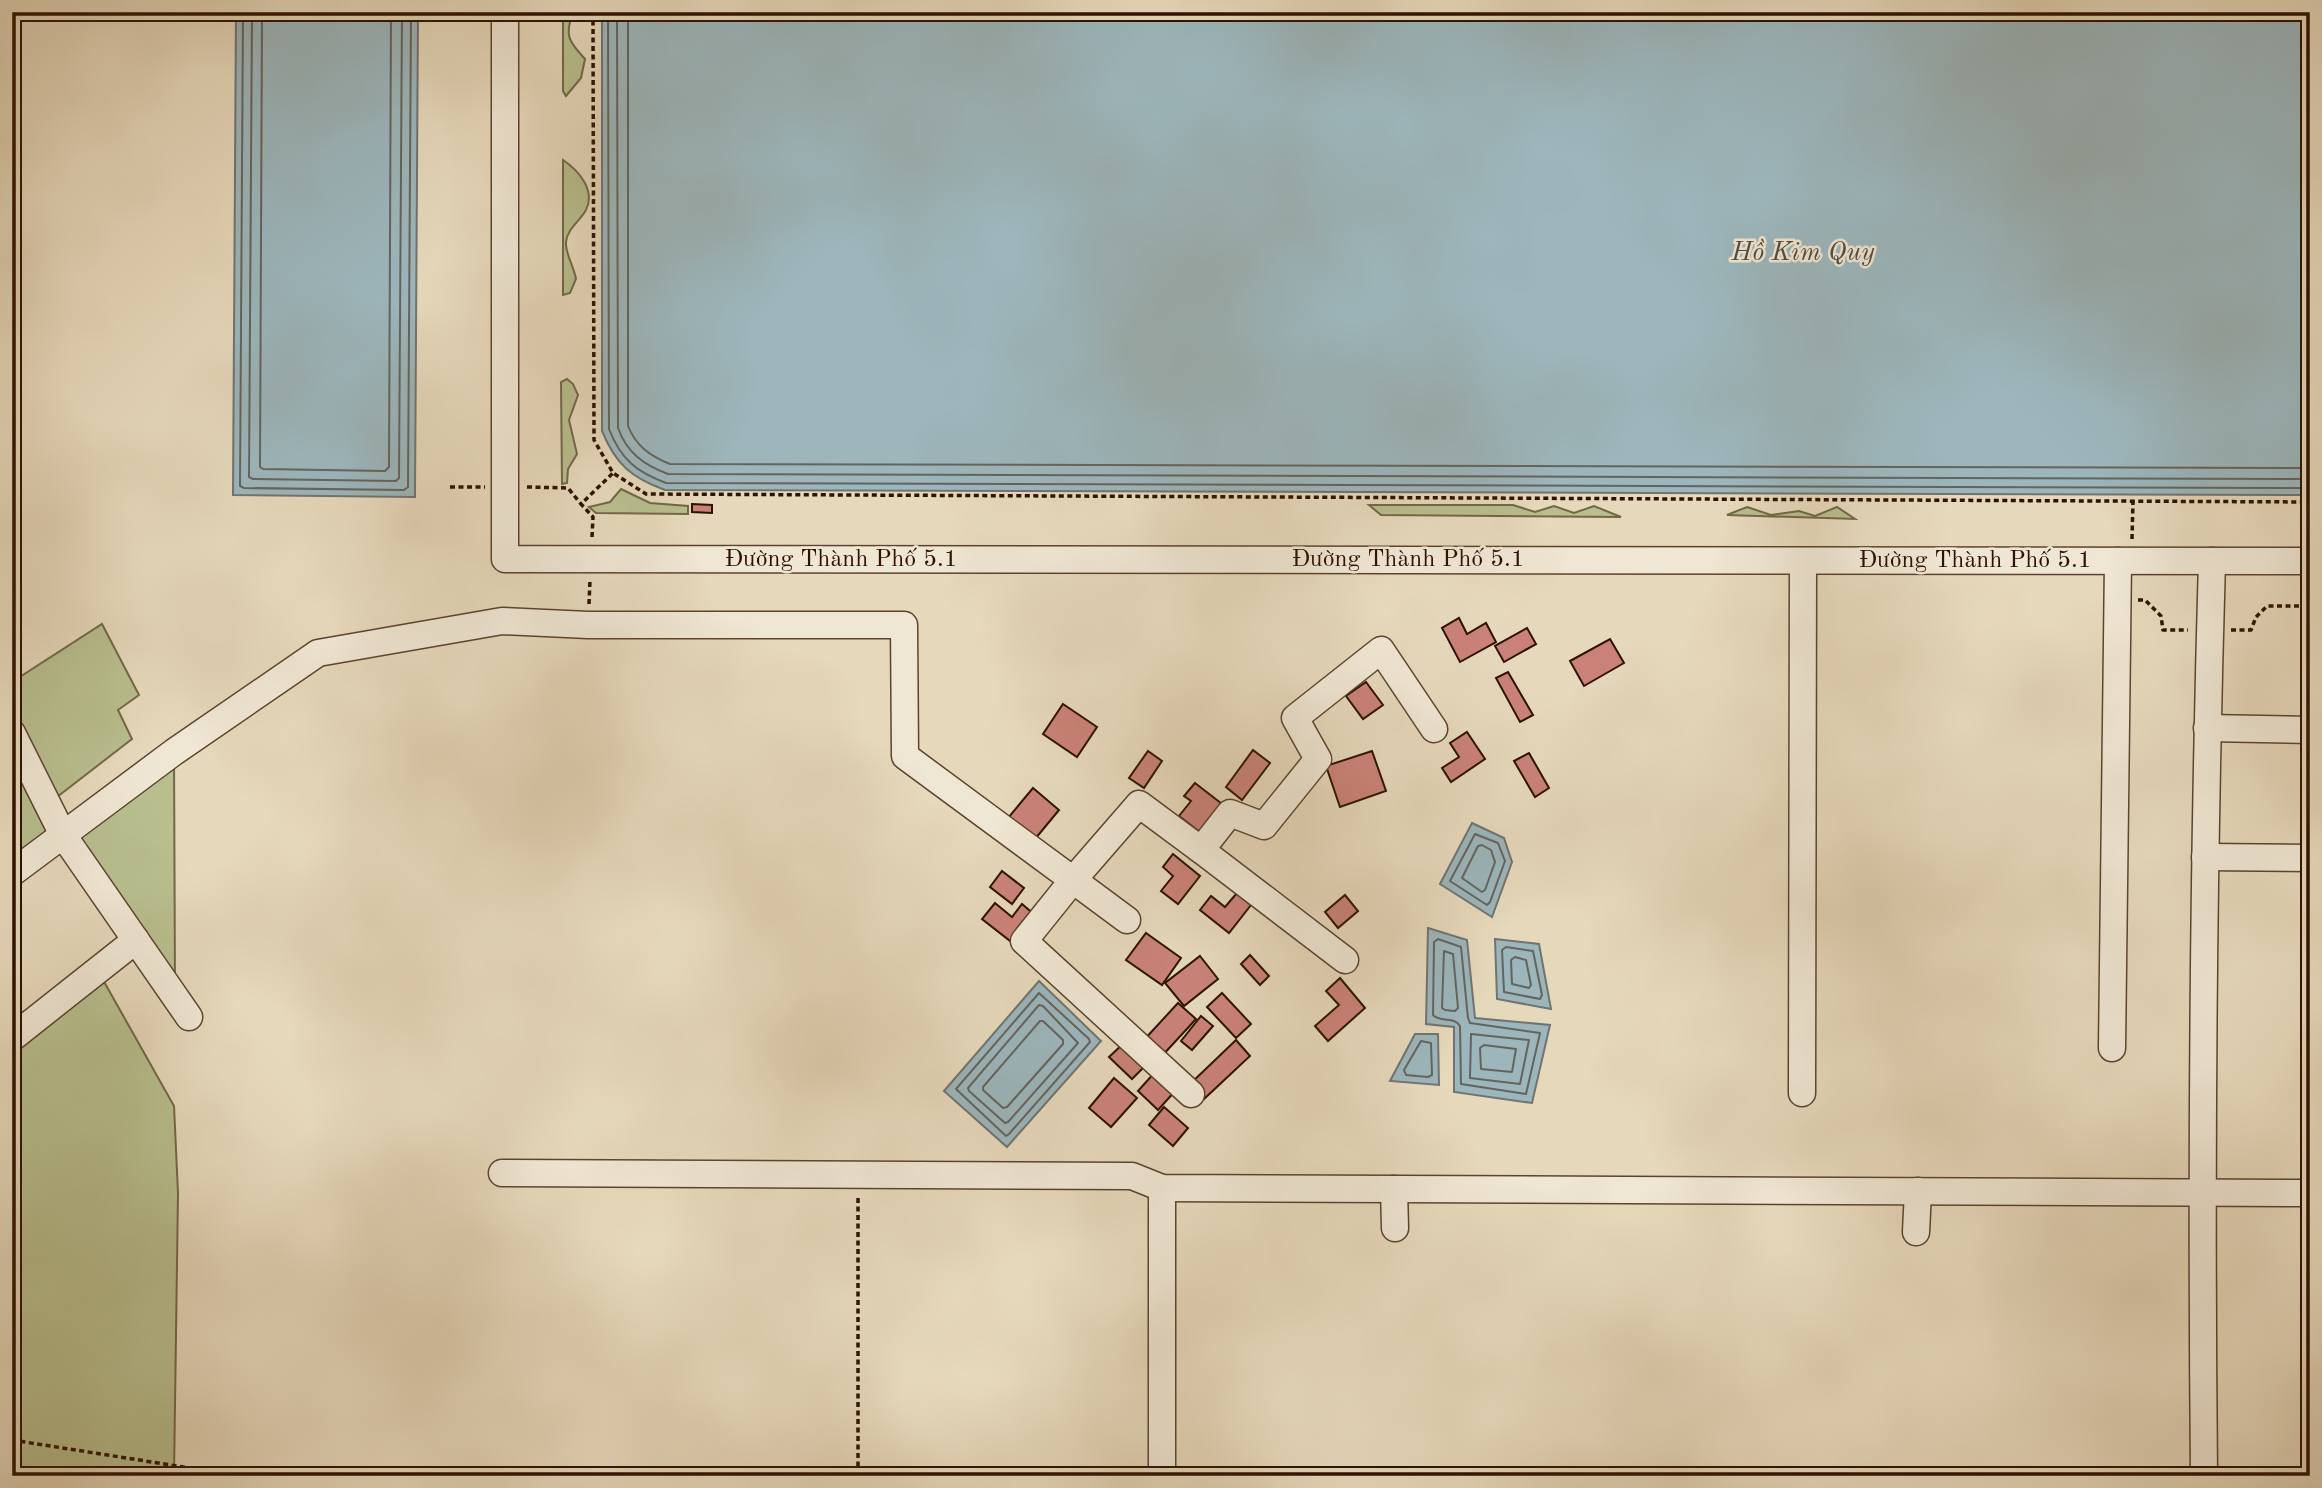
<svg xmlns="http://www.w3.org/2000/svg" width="2322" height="1488" viewBox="0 0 2322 1488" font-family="'Old Standard TT',serif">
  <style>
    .green { fill: #b8be8e; stroke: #726847; stroke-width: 2 }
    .water { fill: #9cb6bc; stroke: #707471; stroke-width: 2 }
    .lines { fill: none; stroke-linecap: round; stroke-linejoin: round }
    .shore { stroke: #64645e; stroke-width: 2 }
    .building { fill: #ca8278; stroke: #2d1200; stroke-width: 2 }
    .minor-casing { stroke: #5b442f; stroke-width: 29 }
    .path { stroke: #2d1200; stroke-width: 3.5; stroke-dasharray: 5 3.5; stroke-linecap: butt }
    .minor { stroke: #efe6d3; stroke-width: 26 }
    .labels { text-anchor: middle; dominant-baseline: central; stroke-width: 5; stroke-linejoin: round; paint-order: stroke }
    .street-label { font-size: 24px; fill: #2d1200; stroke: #efe6d3 }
    .water-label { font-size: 26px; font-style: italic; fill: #544b42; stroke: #efe6d3 }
  </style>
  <rect width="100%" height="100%" fill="#e6d8bb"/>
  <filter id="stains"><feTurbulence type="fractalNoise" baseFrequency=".00286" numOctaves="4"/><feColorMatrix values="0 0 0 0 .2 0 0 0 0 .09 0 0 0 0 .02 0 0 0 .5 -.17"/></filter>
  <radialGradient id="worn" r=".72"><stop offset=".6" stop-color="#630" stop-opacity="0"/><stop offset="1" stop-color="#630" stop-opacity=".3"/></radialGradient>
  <g class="green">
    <path d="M563,12L573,13C564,35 569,42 585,59L581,78L566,96L563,91Z"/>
    <path d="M563,160C578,170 596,190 586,210C580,221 567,229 566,242C565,253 574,267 576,279L570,293L563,295Z"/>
    <path d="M567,379L573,384L578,395L569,420L577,454L568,469L567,483L562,484L561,382Z"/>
    <path d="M621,489L650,503L688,506V514L596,513L589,507L610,502Z"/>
    <path d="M1369,505H1513L1535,512L1554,506L1574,513L1594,506L1621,517L1381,515Z"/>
    <path d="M1747,507L1771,515L1799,511L1815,516L1837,507L1855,519L1727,515Z"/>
    <path d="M102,624L139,695L118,710L132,739L48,804L63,834L174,752L175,987L63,835L12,873V682Z"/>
    <path d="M98,971L174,1106L178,1193L174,1476H12V1037Z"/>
  </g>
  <g class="water">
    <path d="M236,12H418L415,497L233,495Z"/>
    <path d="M602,12H2310V495L665,490C632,478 616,465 602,431Z"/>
    <path d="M1472,823L1504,838L1512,862L1492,917L1440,884Z"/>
    <path d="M1428,928L1467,940L1475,1018L1550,1025L1532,1103L1454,1092V1027L1426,1024Z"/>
    <path d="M1495,939L1539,944L1551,1009L1497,999Z"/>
    <path d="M1039,981L1101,1041L1007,1147L944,1091Z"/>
    <path d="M1415,1034H1438L1439,1085L1390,1081Z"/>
  </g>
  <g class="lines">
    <g class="shore">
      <path d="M243,12L240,486L244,488L404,490L408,487L411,12"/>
      <path d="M252,12L249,477L253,479L396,481L399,478L402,12"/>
      <path d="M262,12L260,467L263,469L385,471L389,467L391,12"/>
      <path d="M608,12L609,429C621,460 637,472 666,483L2310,488"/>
      <path d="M617,12L618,428C627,453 644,465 668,474L2310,479"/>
      <path d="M628,12V426C636,446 650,456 670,464L2310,468"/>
      <path d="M1475,834L1498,843L1505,861L1490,902L1487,905L1450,881Z"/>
      <path d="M1482,845L1491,850L1495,862L1485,890L1482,892L1462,878L1478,846Z"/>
      <path d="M1438,939L1461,947L1468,1018L1470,1023L1540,1033L1526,1094L1461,1084L1460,1026C1454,1016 1441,1023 1433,1015L1434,942Z"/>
      <path d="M1506,947L1533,951L1542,995L1540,999L1504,992L1502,950Z"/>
      <path d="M1444,951L1453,954L1458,1008L1455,1011L1445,1010L1442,1008Z"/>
      <path d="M1515,957L1526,960L1531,985L1529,988L1512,984L1511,960Z"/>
      <path d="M1039,993L1089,1039L1090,1042L1009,1134L1006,1136L956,1089Z"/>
      <path d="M1039,1005L1043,1006L1078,1043L1008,1122L1005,1123L969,1091L968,1088Z"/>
      <path d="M1040,1021H1043L1063,1040V1044L1007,1107L1003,1108L983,1090V1087Z"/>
      <path d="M1471,1034L1529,1040L1520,1084L1470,1078Z"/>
      <path d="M1421,1041L1431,1043L1432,1075L1428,1077L1406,1075L1404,1070Z"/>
      <path d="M1484,1045L1516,1049L1512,1072L1481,1069L1480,1048Z"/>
    </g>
  </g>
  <g class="building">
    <path d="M692,504L712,505V513L692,512Z"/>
    <path d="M1459,618L1467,634L1486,623L1496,642L1460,662L1442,628Z"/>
    <path d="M1527,628L1536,644L1504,662L1495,646Z"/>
    <path d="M1610,639L1624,663L1584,686L1570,661Z"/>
    <path d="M1508,672L1533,715L1520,722L1496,678Z"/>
    <path d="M1366,682L1383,705L1363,719L1346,696Z"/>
    <path d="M1063,704L1097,727L1077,757L1043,734Z"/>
    <path d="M1467,732L1485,759L1451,782L1442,768L1459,757L1450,743Z"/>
    <path d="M1253,750L1270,763L1242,800L1226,787Z"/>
    <path d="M1148,751L1162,761L1144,788L1129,778Z"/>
    <path d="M1372,751L1386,791L1340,807L1326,766Z"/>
    <path d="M1529,753L1549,788L1535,797L1514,761Z"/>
    <path d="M1195,783L1222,804L1201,833L1179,816L1191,801L1184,796Z"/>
    <path d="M1033,788L1059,810L1035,839L1008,818Z"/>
    <path d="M1173,854L1200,876L1178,904L1161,891L1173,876L1163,867Z"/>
    <path d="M1002,871L1024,888L1012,904L990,887Z"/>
    <path d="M1237,893L1251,905L1229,933L1200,910L1211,896L1225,907Z"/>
    <path d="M1345,895L1358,911L1338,928L1325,912Z"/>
    <path d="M995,903L1012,917L1022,904L1036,916L1014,944L982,919Z"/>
    <path d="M1146,933L1181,958L1162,985L1126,960Z"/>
    <path d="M1250,955L1269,976L1260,985L1241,964Z"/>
    <path d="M1200,956L1218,979L1184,1006L1165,983Z"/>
    <path d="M1340,978L1365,1008L1328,1041L1315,1026L1339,1005L1326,991Z"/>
    <path d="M1222,993L1251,1024L1236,1038L1207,1007Z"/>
    <path d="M1178,1003L1196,1019L1161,1057L1143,1041Z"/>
    <path d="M1201,1016L1213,1026L1192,1050L1181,1041Z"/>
    <path d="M1236,1040L1250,1056L1204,1099L1190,1084Z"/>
    <path d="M1125,1042L1147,1064L1132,1079L1109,1057Z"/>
    <path d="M1156,1071L1176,1090L1158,1110L1138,1091Z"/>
    <path d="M1114,1078L1137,1098L1111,1127L1089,1108Z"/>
    <path d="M1164,1107L1188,1128L1173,1146L1149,1125Z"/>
  </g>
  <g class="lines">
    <defs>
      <g id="minor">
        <path d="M505,12V559L2310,561"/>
        <path d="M2207,728L2310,730"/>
        <path d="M12,733L63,835L189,1017"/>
        <path d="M1201,850L1345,960"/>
        <path d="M2205,857L2310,858"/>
        <path d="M12,873L174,752L318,653L502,621L588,625H904L905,756L1073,880L1139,804L1201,850L1230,813L1264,826L1318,759L1295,718L1381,650L1434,729"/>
        <path d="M1127,920L1073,880L1024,941L1191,1094"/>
        <path d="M12,1038L136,940"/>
        <path d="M2112,1048L2118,561"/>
        <path d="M1802,1093L1803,561"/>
        <path d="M502,1173L1132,1176L1162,1188L2310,1193"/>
        <path d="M1394,1189L1395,1228"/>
        <path d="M1916,1232L1918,1191"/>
        <path d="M1162,1476V1188"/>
        <path d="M2204,1476C2201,1171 2203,866 2212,561"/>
      </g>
    </defs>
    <use href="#minor" class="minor-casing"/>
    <g class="path">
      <path d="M593,12L594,440L613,473L646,494L2310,502"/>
      <path d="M450,487H485"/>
      <path d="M527,487L568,488L581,504"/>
      <path d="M592,537L593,517L581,504L613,473"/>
      <path d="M2132,539L2133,501"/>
      <path d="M2138,600H2145L2161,616L2163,630H2188"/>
      <path d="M589,604L590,580"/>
      <path d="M2231,630H2251L2256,617L2267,606H2310"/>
      <path d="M858,1198V1476"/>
      <path d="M12,1440L228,1474"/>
    </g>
    <use href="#minor" class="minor"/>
  </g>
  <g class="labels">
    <g class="street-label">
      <text x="841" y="560">Đường Thành Phố 5.1</text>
      <text x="1408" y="560">Đường Thành Phố 5.1</text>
      <text x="1975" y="561">Đường Thành Phố 5.1</text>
    </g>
    <g class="water-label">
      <text x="1803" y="253">Hồ Kim Quy</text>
    </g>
  </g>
  <rect width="2322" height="1488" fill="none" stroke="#e6d8bb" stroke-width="42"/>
  <rect x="14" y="14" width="2294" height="1460" fill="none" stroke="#2d1200" stroke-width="3.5"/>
  <rect x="21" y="21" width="2280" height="1446" fill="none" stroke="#2d1200" stroke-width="2"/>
  <rect width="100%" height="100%" filter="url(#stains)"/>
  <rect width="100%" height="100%" fill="url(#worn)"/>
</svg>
